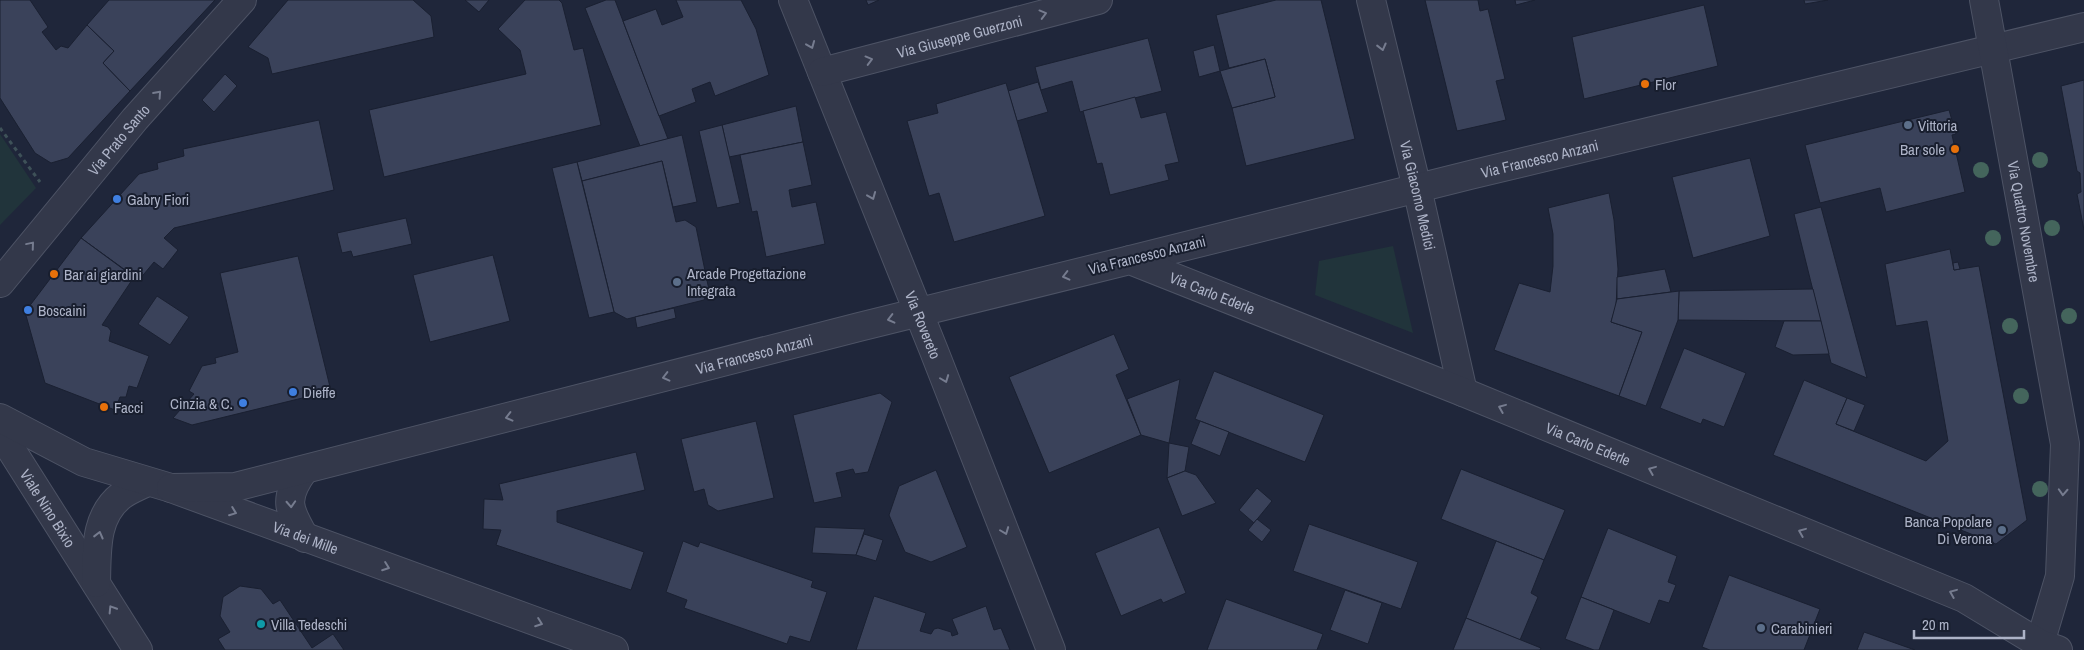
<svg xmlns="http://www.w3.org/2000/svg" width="2084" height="650" viewBox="0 0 2084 650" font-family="'Archivo Narrow',sans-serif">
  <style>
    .green { fill: #21343b }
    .building { fill: #3a425a; stroke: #1a2031 }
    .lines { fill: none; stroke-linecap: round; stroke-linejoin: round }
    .minor-casing { stroke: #4d5365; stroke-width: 30 }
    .tertiary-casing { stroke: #4d5365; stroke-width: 30 }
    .path { stroke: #3e5158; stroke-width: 3; stroke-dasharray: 4 4; stroke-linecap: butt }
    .minor { stroke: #33384a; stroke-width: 28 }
    .tertiary { stroke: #33384a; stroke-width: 28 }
    .tree { fill: #44655c }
    .oneway { stroke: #767c8f }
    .food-dot { fill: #e8710a; stroke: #181e2e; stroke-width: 2 }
    .service-dot { fill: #5c6f8a; stroke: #181e2e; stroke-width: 2 }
    .shop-dot { fill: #3f7fe0; stroke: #181e2e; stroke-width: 2 }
    .culture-dot { fill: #0f9aa8; stroke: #181e2e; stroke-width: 2 }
    .labels { text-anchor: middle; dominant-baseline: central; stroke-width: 4; stroke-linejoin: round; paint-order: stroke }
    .street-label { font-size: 15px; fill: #adb3c7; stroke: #181e2e }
    .poi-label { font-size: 15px; fill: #adb3c7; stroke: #181e2e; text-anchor: start }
  </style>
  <rect width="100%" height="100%" fill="#1f263a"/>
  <g class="green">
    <path d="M0,134L36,188L0,225Z"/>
    <path d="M1393,246L1413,333L1315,295L1319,261Z"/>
  </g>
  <g class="building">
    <path d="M0,0H30L48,27L42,32L56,50L61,46L68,48L87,25L114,51L103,63L130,91L68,158L51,163L35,153L0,98Z"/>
    <path d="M109,0H215L130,91L103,63L114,51L87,25Z"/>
    <path d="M288,0H413L431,16L434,37L272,74L268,58L248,47Z"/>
    <path d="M465,0H489L479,12Z"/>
    <path d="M525,0H559L562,3L574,50L583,48L601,125L384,177L369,110L526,74L520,50L498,29Z"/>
    <path d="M606,0H615L668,139L640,146L585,8Z"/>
    <path d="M676,0H741L756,29L769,75L715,96L710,82L692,89L696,102L659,116L623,21L656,9L662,25L683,17Z"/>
    <path d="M866,0H879L868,5Z"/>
    <path d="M1276,0H1321L1355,139L1246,166L1232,108L1275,97L1265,59L1229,68L1216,15Z"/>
    <path d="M1425,0H1478L1480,11L1488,9L1505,79L1496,81L1506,120L1457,131Z"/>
    <path d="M1515,0H1535L1516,5Z"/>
    <path d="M1804,0H1828L1805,4Z"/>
    <path d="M1704,5L1718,66L1584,99L1572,37Z"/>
    <path d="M1148,38L1162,91L1080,112L1072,81L1041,90L1035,67Z"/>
    <path d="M1214,45L1220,71L1199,77L1193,51Z"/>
    <path d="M1265,59L1275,97L1232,108L1220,71Z"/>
    <path d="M225,74L237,86L214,112L202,100Z"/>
    <path d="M2084,80V230L2077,194L2081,192L2080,173L2077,171L2061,86Z"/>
    <path d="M1038,82L1048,112L1017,121L1008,91Z"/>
    <path d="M1006,83L1045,216L954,242L939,193L929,196L907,121L938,113L936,104Z"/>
    <path d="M1135,97L1141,118L1166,112L1179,162L1165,165L1169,180L1110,195L1102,163L1097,164L1083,111Z"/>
    <path d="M796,106L803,142L729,157L722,125Z"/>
    <path d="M1949,110L1956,134L1952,135L1965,192L1886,212L1880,188L1820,203L1805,145Z"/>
    <path d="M319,120L334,190L174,228L164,238L178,250L163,269L154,262L139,280L81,238L139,174L158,169L157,163L184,156L183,149Z"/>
    <path d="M722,125L740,203L717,208L699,131Z"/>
    <path d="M682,135L697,202L673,207L662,161L582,181L577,162Z"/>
    <path d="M803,142L812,185L789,190L792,207L816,202L825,244L766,257L757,211L752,212L740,155Z"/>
    <path d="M1750,158L1770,236L1693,258L1672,177Z"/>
    <path d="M662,161L676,222L685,220L696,227L709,290L704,300L627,319L614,312L582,181Z"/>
    <path d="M577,162L614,312L589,318L552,168Z"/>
    <path d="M1609,193L1614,220L1618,269L1616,306L1611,322L1642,332L1619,396L1494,350L1519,283L1550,292L1553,266V234L1548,208Z"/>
    <path d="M1821,207L1867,378L1831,363L1794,214Z"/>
    <path d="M406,218L412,244L353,257L351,251L342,253L337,233Z"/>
    <path d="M81,238L134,277L102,325L108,327L111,331L109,341L149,356L137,388L129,386L126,397H120L115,410L45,383L25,312Z"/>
    <path d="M1950,249L1954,270L1979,266L2027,520L1996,544L1773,455L1804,380L1847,398L1836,424L1926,461L1948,441L1927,321L1896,326L1885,264Z"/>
    <path d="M493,255L510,321L430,342L413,275Z"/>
    <path d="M298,256L331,391L192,425L173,418L194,394L189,391L202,366L216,363L215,358L238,352L220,273Z"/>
    <path d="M1958,262L1960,269L1954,270L1953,263Z"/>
    <path d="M1665,269L1671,292L1617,299V277Z"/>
    <path d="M1813,289L1821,321L1678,320L1679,291Z"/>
    <path d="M1679,291L1678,320L1646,406L1619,396L1642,332L1611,322L1617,299Z"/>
    <path d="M157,296L189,317L170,345L138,324Z"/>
    <path d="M674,308L676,318L637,328L635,317Z"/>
    <path d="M1784,321H1821L1829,354L1793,355L1775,347Z"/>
    <path d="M1114,334L1129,369L1116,375L1141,435L1049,473L1009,377Z"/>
    <path d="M1684,348L1746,373L1724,427L1703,419L1701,424L1660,408Z"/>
    <path d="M1214,371L1324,415L1305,462L1195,419Z"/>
    <path d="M1180,379L1169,443L1141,435L1127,399Z"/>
    <path d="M880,393L892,402L868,472L855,474L853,469L836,473L842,497L814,503L793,415Z"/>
    <path d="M1847,398L1865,405L1854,431L1836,424Z"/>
    <path d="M756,421L774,498L718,511L708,505L704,489L694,492L681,439Z"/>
    <path d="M1200,421L1229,432L1220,456L1191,444Z"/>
    <path d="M1169,443L1189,447L1185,471L1167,478Z"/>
    <path d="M636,452L645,490L557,511V522L644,552L631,590L496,545L501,530L483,529L484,499L503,500L499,484Z"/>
    <path d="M1461,469L1565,510L1544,560L1441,519Z"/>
    <path d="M936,470L967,547L931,562L905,552L889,515L899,486Z"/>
    <path d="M1185,471L1196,475L1216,503L1182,516L1167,478Z"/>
    <path d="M1257,488L1272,501L1254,523L1239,510Z"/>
    <path d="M1257,519L1271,530L1262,542L1248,530Z"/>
    <path d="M1309,524L1418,562L1401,609L1293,571Z"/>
    <path d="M815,527L865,529L856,555L812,553Z"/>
    <path d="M1159,527L1186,593L1163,603L1161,599L1121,616L1095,553Z"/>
    <path d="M1608,528L1677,556L1668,582L1676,585L1669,603L1659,600L1650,624L1581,597Z"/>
    <path d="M864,534L883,540L876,561L856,555Z"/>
    <path d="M683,541L698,547L700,542L813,581L811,587L827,592L810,642L790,636L787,644L684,608L687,600L666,592Z"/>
    <path d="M1496,541L1544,560L1531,593L1538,597L1520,640L1466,618Z"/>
    <path d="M1729,575L1820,609L1804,650H1710L1702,647Z"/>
    <path d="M240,586L261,589L273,604L280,600L312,648L333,634L344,650H225L218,639L230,632L220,616L223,597Z"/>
    <path d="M1345,590L1382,603L1368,644L1330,630Z"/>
    <path d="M874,596L926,613L920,631L931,634L934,629L938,628L951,632L952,636L958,634L952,619L986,606L994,630L1001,628L1010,650H856Z"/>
    <path d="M1581,597L1614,610L1599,650H1594L1565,639Z"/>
    <path d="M1226,599L1323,634L1317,650H1207Z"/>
    <path d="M1466,618L1541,648L1540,650H1453Z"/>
    <path d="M1864,632L1915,650H1857Z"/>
  </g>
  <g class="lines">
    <defs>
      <g id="minor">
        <path id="s1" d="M793,0L934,351L1051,650"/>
        <path id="s2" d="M1371,0L1417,188L1463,392"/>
        <path id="s3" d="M822,72L1098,0"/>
        <path id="s4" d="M1130,260L1470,175L2084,27"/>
        <path id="s5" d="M0,432L138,650"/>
        <path d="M96,583C97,552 94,516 122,495C129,490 139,486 147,482"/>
      </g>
      <g id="tertiary">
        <path id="s6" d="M1984,0L2065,444L2060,576L2038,650"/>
        <path id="s7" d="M0,283L135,119L242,0"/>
        <path id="s8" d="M0,418L84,462L171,488L614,650"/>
        <path d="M304,470C283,499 288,509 305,538"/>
        <path id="s9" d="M171,488L235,487L859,327L1130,260L1463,392L1964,598L2040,644L2058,650"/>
      </g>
    </defs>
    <use href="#minor" class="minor-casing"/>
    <use href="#tertiary" class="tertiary-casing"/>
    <path class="path" d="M0,128L40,182"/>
    <use href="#minor" class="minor"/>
    <use href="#tertiary" class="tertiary"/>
  </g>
  <g class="tree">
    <circle cx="2040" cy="160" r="8"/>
    <circle cx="1981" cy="170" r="8"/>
    <circle cx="2052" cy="228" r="8"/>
    <circle cx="1993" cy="238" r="8"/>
    <circle cx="2069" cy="316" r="8"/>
    <circle cx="2010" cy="326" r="8"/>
    <circle cx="2021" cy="396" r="8"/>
    <circle cx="2040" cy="489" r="8"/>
  </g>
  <defs><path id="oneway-chevron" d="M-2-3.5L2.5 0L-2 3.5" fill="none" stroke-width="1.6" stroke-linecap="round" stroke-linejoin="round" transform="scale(1.25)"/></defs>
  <g class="oneway">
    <use href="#oneway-chevron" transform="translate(1043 14) rotate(-15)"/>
    <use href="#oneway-chevron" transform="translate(811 45) rotate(68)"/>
    <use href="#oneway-chevron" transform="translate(1382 47) rotate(76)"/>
    <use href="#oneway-chevron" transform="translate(869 60) rotate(-15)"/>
    <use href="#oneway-chevron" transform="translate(158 94) rotate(-48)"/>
    <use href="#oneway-chevron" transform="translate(872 196) rotate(68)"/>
    <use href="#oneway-chevron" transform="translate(31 245) rotate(-50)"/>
    <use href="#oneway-chevron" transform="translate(1066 276) rotate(166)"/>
    <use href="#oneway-chevron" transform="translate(891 319) rotate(166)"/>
    <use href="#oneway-chevron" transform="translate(666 377) rotate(166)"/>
    <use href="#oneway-chevron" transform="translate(945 379) rotate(69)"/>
    <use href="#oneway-chevron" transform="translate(1502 408) rotate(-158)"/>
    <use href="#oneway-chevron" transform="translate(509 417) rotate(166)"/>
    <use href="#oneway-chevron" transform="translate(1652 470) rotate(-158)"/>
    <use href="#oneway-chevron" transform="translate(2063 492) rotate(93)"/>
    <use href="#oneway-chevron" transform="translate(291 504) rotate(87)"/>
    <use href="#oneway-chevron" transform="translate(233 512) rotate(21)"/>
    <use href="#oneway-chevron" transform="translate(1005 531) rotate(69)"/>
    <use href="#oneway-chevron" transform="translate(1802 532) rotate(-158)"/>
    <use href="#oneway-chevron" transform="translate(99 535) rotate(-76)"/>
    <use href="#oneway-chevron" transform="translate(386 567) rotate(20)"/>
    <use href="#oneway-chevron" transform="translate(1953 593) rotate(-158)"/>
    <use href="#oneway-chevron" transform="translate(112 609) rotate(-122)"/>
    <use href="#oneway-chevron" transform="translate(539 623) rotate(20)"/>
  </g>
  <g class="food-dot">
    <circle cx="1645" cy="84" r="5"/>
    <circle cx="1955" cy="149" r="5"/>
    <circle cx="54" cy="274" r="5"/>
    <circle cx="104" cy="407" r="5"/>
  </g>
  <g class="service-dot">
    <circle cx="1908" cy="125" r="5"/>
    <circle cx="677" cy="282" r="5"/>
    <circle cx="2002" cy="530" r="5"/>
    <circle cx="1761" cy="628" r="5"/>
  </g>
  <g class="shop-dot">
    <circle cx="117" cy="199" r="5"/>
    <circle cx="28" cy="310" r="5"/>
    <circle cx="293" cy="392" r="5"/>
    <circle cx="243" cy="403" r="5"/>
  </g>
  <circle class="culture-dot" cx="261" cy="624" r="5"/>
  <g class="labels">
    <g class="street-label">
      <text stroke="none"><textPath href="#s3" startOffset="142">Via Giuseppe Guerzoni</textPath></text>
      <text stroke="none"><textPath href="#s7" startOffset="186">Via Prato Santo</textPath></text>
      <text stroke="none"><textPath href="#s4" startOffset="422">Via Francesco Anzani</textPath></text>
      <text stroke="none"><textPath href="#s2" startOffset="201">Via Giacomo Medici</textPath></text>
      <text stroke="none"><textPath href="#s6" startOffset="225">Via Quattro Novembre</textPath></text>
      <text transform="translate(1147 255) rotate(-14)">Via Francesco Anzani</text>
      <text stroke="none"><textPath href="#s9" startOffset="1076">Via Carlo Ederle</textPath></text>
      <text stroke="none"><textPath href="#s1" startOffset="350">Via Rovereto</textPath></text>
      <text stroke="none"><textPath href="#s9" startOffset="600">Via Francesco Anzani</textPath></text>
      <text stroke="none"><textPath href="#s9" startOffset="1481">Via Carlo Ederle</textPath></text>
      <text stroke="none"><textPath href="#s5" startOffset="90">Viale Nino Bixio</textPath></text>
      <text stroke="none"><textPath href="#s8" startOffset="329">Via dei Mille</textPath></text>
    </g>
    <g class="poi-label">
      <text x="1655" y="84">Flor</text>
      <text x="1918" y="125">Vittoria</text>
      <text x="1945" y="149" text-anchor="end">Bar sole</text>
      <text x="127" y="199">Gabry Fiori</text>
      <text x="687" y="273">Arcade Progettazione<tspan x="687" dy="17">Integrata</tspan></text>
      <text x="64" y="274">Bar ai giardini</text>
      <text x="38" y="310">Boscaini</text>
      <text x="303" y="392">Dieffe</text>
      <text x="233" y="403" text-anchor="end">Cinzia &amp; C.</text>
      <text x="114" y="407">Facci</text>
      <text x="1992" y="521" text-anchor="end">Banca Popolare<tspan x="1992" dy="17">Di Verona</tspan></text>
      <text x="271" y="624">Villa Tedeschi</text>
      <text x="1771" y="628">Carabinieri</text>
    </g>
  </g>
  <path d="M1914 630v8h110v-8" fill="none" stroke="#adb3c7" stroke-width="2.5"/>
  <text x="1922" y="630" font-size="15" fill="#adb3c7" stroke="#181e2e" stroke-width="4" paint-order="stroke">20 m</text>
</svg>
